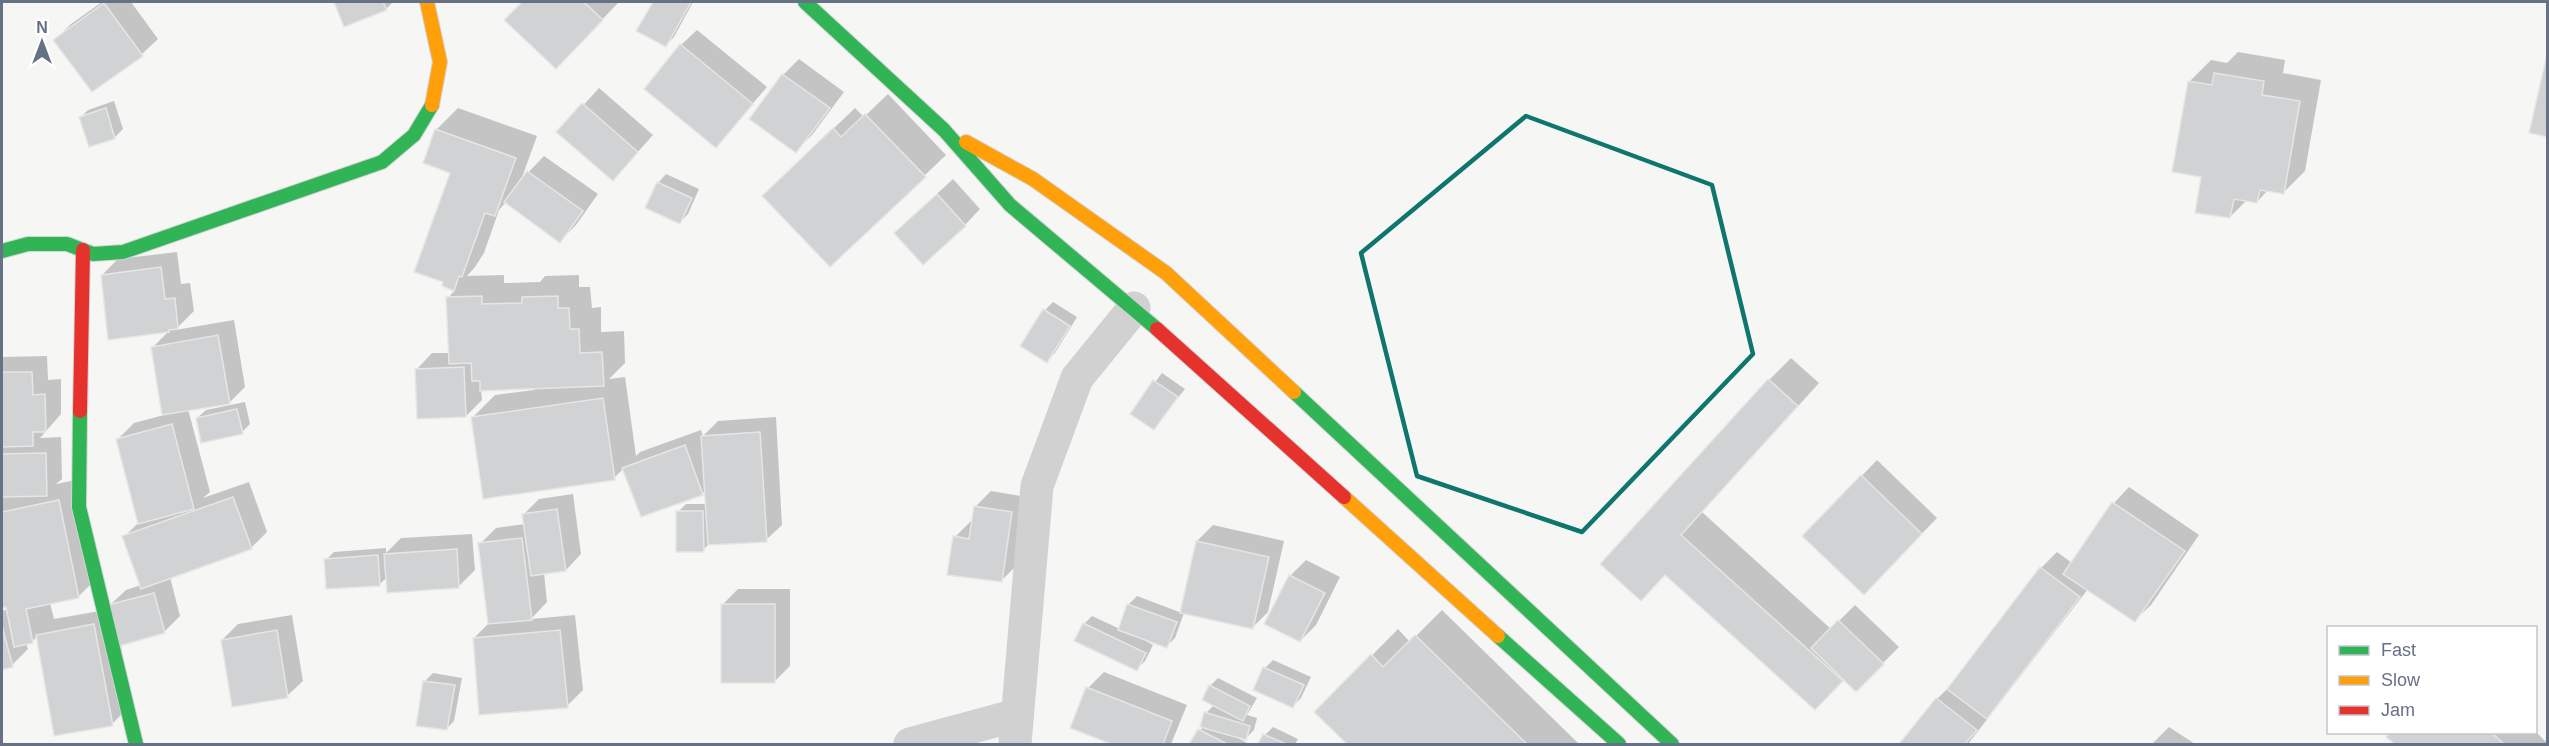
<svg xmlns="http://www.w3.org/2000/svg" width="2549" height="746" viewBox="0 0 2549 746" font-family="Arial,sans-serif">
  <style>
    .shadow { fill: #0003 }
    .building { fill: #d1d2d3; stroke: #e6e6e5; stroke-width: 1.5 }
    .lines { fill: none; stroke-linecap: round; stroke-linejoin: round }
    .fast-casing { stroke: #d2d3d4; stroke-width: 16 }
    .slow-casing { stroke: #d2d3d4; stroke-width: 16 }
    .jam-casing { stroke: #d2d3d4; stroke-width: 16 }
    .street { stroke: #d1d1d2; stroke-width: 33 }
    .fast { stroke: #30b455; stroke-width: 14 }
    .slow { stroke: #ff9f0a; stroke-width: 14 }
    .jam { stroke: #e5322d; stroke-width: 14 }
    .marked { fill: none; stroke: #0f766e; stroke-width: 4.5; stroke-linejoin: round }
  </style>
  <rect width="100%" height="100%" fill="#f6f6f5"/>
  <g class="shadow">
    <path d="M102,2H131L158,39L142,54L92,90L55,40L71,24Z"/>
    <path d="M336,2H393L386,9L345,25Z"/>
    <path d="M524,2H616L618,3L572,51L507,19Z"/>
    <path d="M654,2H693L674,37L666,45L638,30Z"/>
    <path d="M697,30L767,87L716,146L681,45Z"/>
    <path d="M2238,52L2285,60L2283,73L2321,80L2305,171L2283,193L2268,190L2257,202L2247,200L2230,217L2203,176L2189,82L2211,60L2227,63Z"/>
    <path d="M799,59L844,92L812,135L796,151L751,118L783,75Z"/>
    <path d="M599,88L653,135L628,163L559,132Z"/>
    <path d="M888,94L946,155L924,176L786,174L855,108L864,117Z"/>
    <path d="M114,101L123,129L115,137L80,118L88,110Z"/>
    <path d="M458,108L537,136L521,180L544,156L598,194L576,225L560,241L506,202L499,210L484,253L475,267L467,276L504,275V283L540,282L545,276L579,275V287H590L592,308L601,307V332L624,331L625,363L609,379L625,377L636,456L640,452L701,430L703,436L718,421L776,417L782,525L766,540L709,544L703,550L678,512L686,504H707L706,490L702,494L624,468L614,478L473,417L495,395L534,390V387L481,389L482,400L466,416L417,369L432,353H450L448,298L455,290L444,285L452,172L436,130Z"/>
    <path d="M666,174L699,189L688,214L680,222L647,207L658,183Z"/>
    <path d="M953,179L980,209L965,225L912,217Z"/>
    <path d="M177,252L181,284L190,283L194,311L175,330L234,320L245,387L227,405L188,409L210,492L203,498L249,482L267,532L251,548L170,577L180,616L164,632L121,644L128,708L112,724L37,636L32,642L26,643L28,649L12,665L2,668V611L8,609L7,605L2,606V357L47,356L48,380L61,379V414L40,438L61,437L62,479L56,484L81,479L100,575L78,597L50,603L54,619L111,609L110,605L126,590L141,585L124,537L139,522L118,439L134,423L164,415L153,347L170,330L110,338L102,275L118,259Z"/>
    <path d="M1053,302L1077,317L1055,353L1047,361L1045,310Z"/>
    <path d="M1791,358L1819,383L1702,512L1831,629L1855,605L1899,647L1856,690L1844,679L1837,686L1666,573L1641,599L1769,380Z"/>
    <path d="M1162,373L1185,389L1154,428L1132,413Z"/>
    <path d="M245,402L250,424L242,432L197,418L206,410Z"/>
    <path d="M1877,460L1937,518L1880,577L1804,536Z"/>
    <path d="M2129,487L2199,535L2151,605L2135,620L2088,589L1968,744H1901L1937,699L1955,681L2041,568L2057,552L2072,563L2114,503Z"/>
    <path d="M991,491L1027,497L1017,565L1001,581L955,537L971,521L973,522L975,507Z"/>
    <path d="M573,494L581,554L566,570L544,573L547,602L531,619L575,615L583,690L567,706L474,638L489,623L480,544L496,528L525,524L523,515L539,499Z"/>
    <path d="M1213,525L1284,541L1268,612L1252,628L1184,613L1175,638L1167,646L1147,639L1146,641L1153,645L1145,661L1137,669L1084,624L1092,616L1120,629L1129,604L1137,596L1182,613L1197,541Z"/>
    <path d="M472,534L475,570L459,586L387,577L380,584L326,560L334,552L386,548V553L401,538Z"/>
    <path d="M1306,560L1340,577L1316,625L1300,641L1290,576Z"/>
    <path d="M738,589H790V666L774,682L722,605Z"/>
    <path d="M1442,610L1579,744H1349L1316,712L1398,629L1410,642Z"/>
    <path d="M292,615L303,681L287,696L222,640L238,624Z"/>
    <path d="M1273,660L1311,677L1301,698L1293,706L1265,668Z"/>
    <path d="M1104,672L1187,705L1171,744H1115L1072,727L1088,688Z"/>
    <path d="M433,673L462,678L454,721L446,729L425,681Z"/>
    <path d="M1218,678L1257,698L1247,715L1257,718L1254,730L1246,738L1236,737L1249,744H1191L1204,725L1206,713L1214,705L1210,686Z"/>
    <path d="M1273,727L1298,739L1295,744H1260L1265,735Z"/>
    <path d="M2169,727L2195,744H2152Z"/>
    <path d="M2392,732H2536L2548,744H2397L2389,737Z"/>
  </g>
  <g class="building">
    <path d="M334,2H383L387,10L344,27Z"/>
    <path d="M522,2H584L603,20L556,69L504,20Z"/>
    <path d="M653,2H691L666,47L636,31Z"/>
    <path d="M104,3L143,56L92,92L53,40Z"/>
    <path d="M680,44L753,104L716,148L644,89Z"/>
    <path d="M2548,50V137L2529,133Z"/>
    <path d="M2214,73L2264,81L2262,95L2300,101L2284,194L2260,190L2257,203L2234,199L2230,218L2195,213L2201,177L2172,172L2188,81L2212,85Z"/>
    <path d="M782,74L830,108L796,153L749,119Z"/>
    <path d="M582,103L638,152L613,181L556,132Z"/>
    <path d="M106,108L115,139L89,147L79,117Z"/>
    <path d="M865,114L926,177L830,267L762,196L833,128L841,137Z"/>
    <path d="M435,129L516,158L495,216L485,213L462,277L459,276L454,291L442,286L443,282L414,272L450,173L423,163Z"/>
    <path d="M527,171L583,211L560,243L504,202Z"/>
    <path d="M657,182L692,198L680,224L645,208Z"/>
    <path d="M937,194L966,226L923,265L894,233Z"/>
    <path d="M161,267L165,299L175,298L178,329L169,330V332L108,340L101,275Z"/>
    <path d="M482,296V304L522,303V297L558,296V308H569L570,329H579L580,353L602,352L604,386L480,391V381H472L471,363L449,364L446,297Z"/>
    <path d="M1043,309L1070,326L1047,363L1020,346Z"/>
    <path d="M218,335L230,404L162,415L151,347Z"/>
    <path d="M464,367L466,417L417,419L415,369Z"/>
    <path d="M2,372H32L33,395L45,394L46,432H33V446L2,447Z"/>
    <path d="M1768,379L1798,406L1681,535L1843,681L1815,710L1665,575L1641,601L1600,564Z"/>
    <path d="M1153,380L1178,397L1154,430L1130,414Z"/>
    <path d="M603,398L615,480L483,499L471,417Z"/>
    <path d="M237,409L243,434L201,443L196,418Z"/>
    <path d="M172,424L194,509L138,524L116,439Z"/>
    <path d="M760,432L767,542L708,545L701,436Z"/>
    <path d="M685,445L703,495L641,517L622,468Z"/>
    <path d="M46,453L47,496L2,497V454Z"/>
    <path d="M1861,475L1922,534L1864,595L1802,536Z"/>
    <path d="M233,497L252,549L141,589L122,536Z"/>
    <path d="M59,500L79,598L26,609L33,643L14,647L6,607L2,608V512Z"/>
    <path d="M2112,502L2185,551L2135,622L2063,574Z"/>
    <path d="M974,506L1012,512L1002,582L947,575L953,536L969,539Z"/>
    <path d="M557,509L566,571L531,576L522,514Z"/>
    <path d="M676,511H703L704,552H676Z"/>
    <path d="M522,538L532,620L488,624L478,543Z"/>
    <path d="M1196,541L1269,557L1253,629L1180,613Z"/>
    <path d="M457,549L459,588L387,593L384,554Z"/>
    <path d="M378,555L380,586L326,589L324,559Z"/>
    <path d="M2040,567L2080,597L1987,719L1947,689Z"/>
    <path d="M1289,575L1325,593L1300,642L1264,624Z"/>
    <path d="M154,593L165,633L119,646L108,605Z"/>
    <rect x="721" y="604" width="54" height="79"/>
    <path d="M1127,604L1177,622L1167,648L1118,630Z"/>
    <path d="M1838,620L1884,664L1856,692L1811,648Z"/>
    <path d="M1083,623L1146,653L1137,671L1074,641Z"/>
    <path d="M94,624L113,726L54,736L36,635Z"/>
    <path d="M2,626L13,667L2,670Z"/>
    <path d="M277,630L288,698L232,707L221,640Z"/>
    <path d="M560,630L568,708L479,715L473,638Z"/>
    <path d="M1415,635L1527,744H1347L1314,712L1371,654L1383,667Z"/>
    <path d="M1263,667L1304,685L1293,708L1253,690Z"/>
    <path d="M423,681L455,685L447,730L416,726Z"/>
    <path d="M1209,685L1250,706L1243,721L1202,700Z"/>
    <path d="M1086,687L1172,721L1163,744H1111L1070,728Z"/>
    <path d="M1936,698L1977,730L1965,744H1899Z"/>
    <path d="M1204,712L1250,726L1246,740L1200,727Z"/>
    <path d="M1198,729L1227,744H1189Z"/>
    <path d="M2390,732H2491L2504,744H2395L2386,737Z"/>
    <path d="M1263,734L1286,744H1258Z"/>
  </g>
  <g class="lines">
    <defs>
      <g id="fast">
        <path d="M805,2L944,130L1010,205L1157,329"/>
        <path d="M2,251L28,244H67L93,254L123,252L382,162L414,135L432,105"/>
        <path d="M1294,392L1672,744"/>
        <path d="M80,411L79,507L136,744"/>
        <path d="M1498,636L1619,744"/>
      </g>
      <g id="slow">
        <path d="M427,2L440,62L432,105"/>
        <path d="M966,142L1033,179L1166,273L1294,392"/>
        <path d="M1344,497L1498,636"/>
      </g>
      <g id="jam">
        <path d="M1157,329L1344,497"/>
        <path d="M80,411L83,250"/>
      </g>
    </defs>
    <use href="#fast" class="fast-casing"/>
    <use href="#slow" class="slow-casing"/>
    <use href="#jam" class="jam-casing"/>
    <g class="street">
      <path d="M910,744L1017,715"/>
      <path d="M1015,744L1037,486L1077,378L1134,308"/>
    </g>
    <use href="#fast" class="fast"/>
    <use href="#slow" class="slow"/>
    <use href="#jam" class="jam"/>
  </g>
  <path class="marked" d="M1526,116L1712,185L1753,354L1582,532L1417,476L1361,253Z"/>
  <rect width="2549" height="746" fill="none" stroke="#667186" stroke-width="6"/>
  <rect x="2327" y="626" width="210" height="108" fill="#ffffff" stroke="#c2c6cf" stroke-width="1.5"/>
  <rect x="2339" y="646" width="30" height="9" fill="#30b455" stroke="#c2c6cf" stroke-width="1.5"/>
  <text x="2381" y="656" font-size="18" fill="#667186">Fast</text>
  <rect x="2339" y="676" width="30" height="9" fill="#ff9f0a" stroke="#c2c6cf" stroke-width="1.5"/>
  <text x="2381" y="686" font-size="18" fill="#667186">Slow</text>
  <rect x="2339" y="706" width="30" height="9" fill="#e5322d" stroke="#c2c6cf" stroke-width="1.5"/>
  <text x="2381" y="716" font-size="18" fill="#667186">Jam</text>
  <g transform="translate(42 42)" stroke="#ffffff" stroke-width="4.5" paint-order="stroke">
  <path d="M0-4.5L10 22L0 15L-10 22Z" fill="#667186"/>
  <text y="-9" font-size="16" font-weight="bold" text-anchor="middle" fill="#667186">N</text>
  </g>
</svg>
